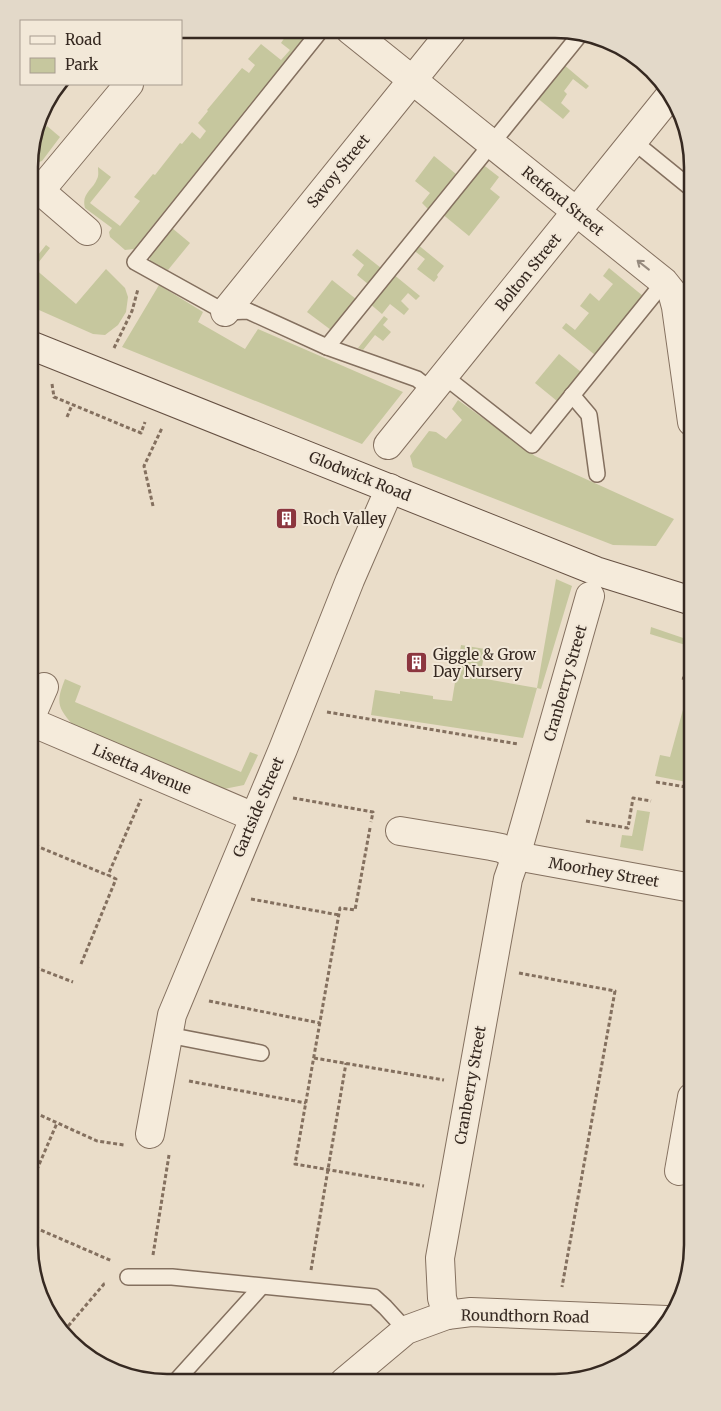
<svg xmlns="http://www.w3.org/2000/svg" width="721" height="1411" viewBox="0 0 721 1411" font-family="Merriweather,serif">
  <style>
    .green { fill: #c6c79e }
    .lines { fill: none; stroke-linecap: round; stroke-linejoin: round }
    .service-casing { stroke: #84705f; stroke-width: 18 }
    .minor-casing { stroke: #84705f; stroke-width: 30 }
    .tertiary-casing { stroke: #84705f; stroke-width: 30 }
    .secondary-casing { stroke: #665143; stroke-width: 30 }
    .path { stroke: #84705f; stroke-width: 3; stroke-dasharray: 4 2.5; stroke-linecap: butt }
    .service { stroke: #f5ebdb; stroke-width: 15 }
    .minor { stroke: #f5ebdb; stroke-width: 28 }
    .tertiary { stroke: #f5ebdb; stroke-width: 28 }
    .secondary { stroke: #f5ebdb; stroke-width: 28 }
    .oneway { stroke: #968a7e }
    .labels { text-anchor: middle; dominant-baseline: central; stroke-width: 4; stroke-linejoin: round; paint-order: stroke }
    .street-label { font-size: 15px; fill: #362921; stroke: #f2e8d8 }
    .poi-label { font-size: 15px; fill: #362921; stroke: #f2e8d8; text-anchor: start }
    .rim { fill: none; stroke: #362921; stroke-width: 2.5 }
  </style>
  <rect width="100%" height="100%" fill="#eaddc9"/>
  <g class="green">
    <path d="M275,29L299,30L307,35L134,249L125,250L110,237L109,232L112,228L85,208C81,193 93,190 97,179C99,176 98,170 98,167L111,177L90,203L120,226L140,201L134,197L153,174L155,175L180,143L182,144L192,132L200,139L206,131L198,123L208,111L207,110L242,68L249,73L255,65L248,59L261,44L281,60L290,50L281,43L285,37Z"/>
    <path d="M563,64L589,86L586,89L573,79L564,91L567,94L561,103L570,111L563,119L536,97Z"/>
    <path d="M47,126L60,137L42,161L36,163L30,160L31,147Z"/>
    <path d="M434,156L456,174L428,209L422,203L430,193L415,181Z"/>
    <path d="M481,163L499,177L490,189L500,197L469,236L441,213Z"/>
    <path d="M172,228L190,243L168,270L153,265L150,262V256Z"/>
    <path d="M417,244L444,266L437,275L438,277L434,282L417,269L425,259L412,249Z"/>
    <path d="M46,245L50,248L34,268L76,304L106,269L125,288L128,297L126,312L118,325L105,335L93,334L30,306V265Z"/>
    <path d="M357,249L381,268L368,284L357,275L364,265L352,255Z"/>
    <path d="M609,268L643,296L595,355L562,328L566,323L575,330L589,313L580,306L590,293L599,301L613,284L603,276Z"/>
    <path d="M393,274L420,296L416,300L408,293L401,301L409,309L404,315L390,304L382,314L369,303Z"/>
    <path d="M332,280L356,299L331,330L307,312Z"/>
    <path d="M159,285L203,312L198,322L245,349L258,329L403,392L362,444L122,347Z"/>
    <path d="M384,316L388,319L383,325L391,332L383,341L375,335L363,350L358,348Z"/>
    <path d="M559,354L581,372L557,401L535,383Z"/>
    <path d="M458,400L535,456L674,519L656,546L613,545L413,467L410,456L429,431L436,432L446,439L462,420L452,409Z"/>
    <path d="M556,579L572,586L541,689L537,688L523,738L371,715L375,690L400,694V691L433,696V699L452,701L461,645L485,649L480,678L537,688Z"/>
    <path d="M651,627L692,641V647L650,634Z"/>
    <path d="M65,679L81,686L75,702L241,772L250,752L258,755L244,785L224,789L73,725C57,707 56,702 65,679Z"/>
    <path d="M690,684H692V783L655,776L660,755L670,757Z"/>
    <path d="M637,810L650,812L643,851L620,847L622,835L632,836Z"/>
  </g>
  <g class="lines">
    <defs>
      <g id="service">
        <path d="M321,30L135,262L225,312L248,311L327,347L417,379L432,391"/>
        <path d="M633,141L692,189"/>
        <path d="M327,347L582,32"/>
        <path d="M444,376L532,445L664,282"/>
        <path d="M572,395L589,415L597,474"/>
        <path d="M168,1035L261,1053"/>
        <path d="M128,1277H172L374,1297L385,1307L406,1330"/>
        <path d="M176,1381L261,1287"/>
      </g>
      <g id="minor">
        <path d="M350,30L664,282L672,292L676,307L692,422"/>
        <path d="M30,182L87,231"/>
        <path d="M40,191L129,84"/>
        <path d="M225,312L452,31"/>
        <path d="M388,445L668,98"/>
        <path d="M29,721L254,817"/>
        <path d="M29,721L44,687"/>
        <path d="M400,831L491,846L501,848L516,856L692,888"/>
        <path d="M150,1134L172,1015L283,749L350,580L390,488"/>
        <path d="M679,1171L692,1097"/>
        <path d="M447,1315L442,1298L440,1258L508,879L516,856L590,596"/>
      </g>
      <path id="tertiary" d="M344,1382L406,1330L447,1315L471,1312L667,1320"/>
      <path id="secondary" d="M30,345L596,571L692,601"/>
    </defs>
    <use href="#service" class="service-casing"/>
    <use href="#minor" class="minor-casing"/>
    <use href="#tertiary" class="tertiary-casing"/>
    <use href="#secondary" class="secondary-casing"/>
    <g class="path">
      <path d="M114,348L132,311L138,289"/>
      <path d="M52,384L54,397L141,433L145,422"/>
      <path d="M67,417L72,405"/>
      <path d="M153,506L144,466L162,428"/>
      <path d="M682,678L692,680"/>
      <path d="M327,712L518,744"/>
      <path d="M656,782L692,788"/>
      <path d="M293,798L373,812L371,822"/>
      <path d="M586,821L628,828L633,798L651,801"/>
      <path d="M370,828L355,910L340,908L295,1164L424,1186"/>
      <path d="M29,843L107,875"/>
      <path d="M251,899L339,915"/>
      <path d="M81,964L116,879L108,875L141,799"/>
      <path d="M29,965L73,982"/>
      <path d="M519,973L615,991L562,1287"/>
      <path d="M209,1001L320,1023"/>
      <path d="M314,1058L444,1080"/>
      <path d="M189,1081L306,1103"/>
      <path d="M29,1110L97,1141L124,1145"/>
      <path d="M29,1188L57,1123"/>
      <path d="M29,1225L112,1261"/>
      <path d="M153,1255L169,1155"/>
      <path d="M311,1270L346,1063"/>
      <path d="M64,1331L104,1284L107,1283"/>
    </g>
    <use href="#service" class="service"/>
    <use href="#minor" class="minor"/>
    <use href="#tertiary" class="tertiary"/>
    <use href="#secondary" class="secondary"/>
  </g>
  <defs><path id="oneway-shaft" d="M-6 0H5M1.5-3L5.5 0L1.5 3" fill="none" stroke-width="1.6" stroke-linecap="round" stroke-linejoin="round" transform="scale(1.25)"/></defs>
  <use class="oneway" href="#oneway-shaft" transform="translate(643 265) rotate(-142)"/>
  <defs>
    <symbol id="building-square" viewBox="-11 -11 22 22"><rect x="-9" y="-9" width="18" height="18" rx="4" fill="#8c363f" stroke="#f2e8d8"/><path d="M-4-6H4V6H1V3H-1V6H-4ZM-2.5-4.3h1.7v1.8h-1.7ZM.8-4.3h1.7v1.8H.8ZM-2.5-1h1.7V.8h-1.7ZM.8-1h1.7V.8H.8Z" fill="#fff"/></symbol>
  </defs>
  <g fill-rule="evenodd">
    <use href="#building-square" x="274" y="506" width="25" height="25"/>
    <use href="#building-square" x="404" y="650" width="25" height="25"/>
  </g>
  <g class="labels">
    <g class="street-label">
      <text transform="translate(338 171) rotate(-51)">Savoy Street</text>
      <text transform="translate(563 201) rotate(39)">Retford Street</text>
      <text transform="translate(528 272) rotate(-51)">Bolton Street</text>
      <text transform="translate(360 476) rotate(22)">Glodwick Road</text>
      <text transform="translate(565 683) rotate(-74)">Cranberry Street</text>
      <text transform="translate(142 769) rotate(23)">Lisetta Avenue</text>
      <text transform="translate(258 807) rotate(-67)">Gartside Street</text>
      <text transform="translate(604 872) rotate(10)">Moorhey Street</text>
      <text transform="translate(470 1085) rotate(-80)">Cranberry Street</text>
      <text transform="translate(525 1316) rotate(1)">Roundthorn Road</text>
    </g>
    <g class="poi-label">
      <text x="303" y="518">Roch Valley</text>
      <text x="433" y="654">Giggle &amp; Grow<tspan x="433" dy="17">Day Nursery</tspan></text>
    </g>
  </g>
  <path d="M0 0H721V1411H0ZM167 38H555A129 129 0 0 1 684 167V1245A129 129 0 0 1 555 1374H167A129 129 0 0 1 38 1245V167A129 129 0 0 1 167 38Z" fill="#e3d9c9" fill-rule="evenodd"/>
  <path class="rim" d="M167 38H555A129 129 0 0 1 684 167V1245A129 129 0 0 1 555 1374H167A129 129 0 0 1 38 1245V167A129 129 0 0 1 167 38Z"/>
  <rect x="20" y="20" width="162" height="65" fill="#f2e8d8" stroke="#a79c8f"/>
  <rect x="30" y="36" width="25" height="8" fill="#f5ebdb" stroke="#a79c8f"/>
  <text x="65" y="45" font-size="15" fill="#362921">Road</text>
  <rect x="30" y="58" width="25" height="15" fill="#c6c79e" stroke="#a79c8f"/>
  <text x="65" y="70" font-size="15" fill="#362921">Park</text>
</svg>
